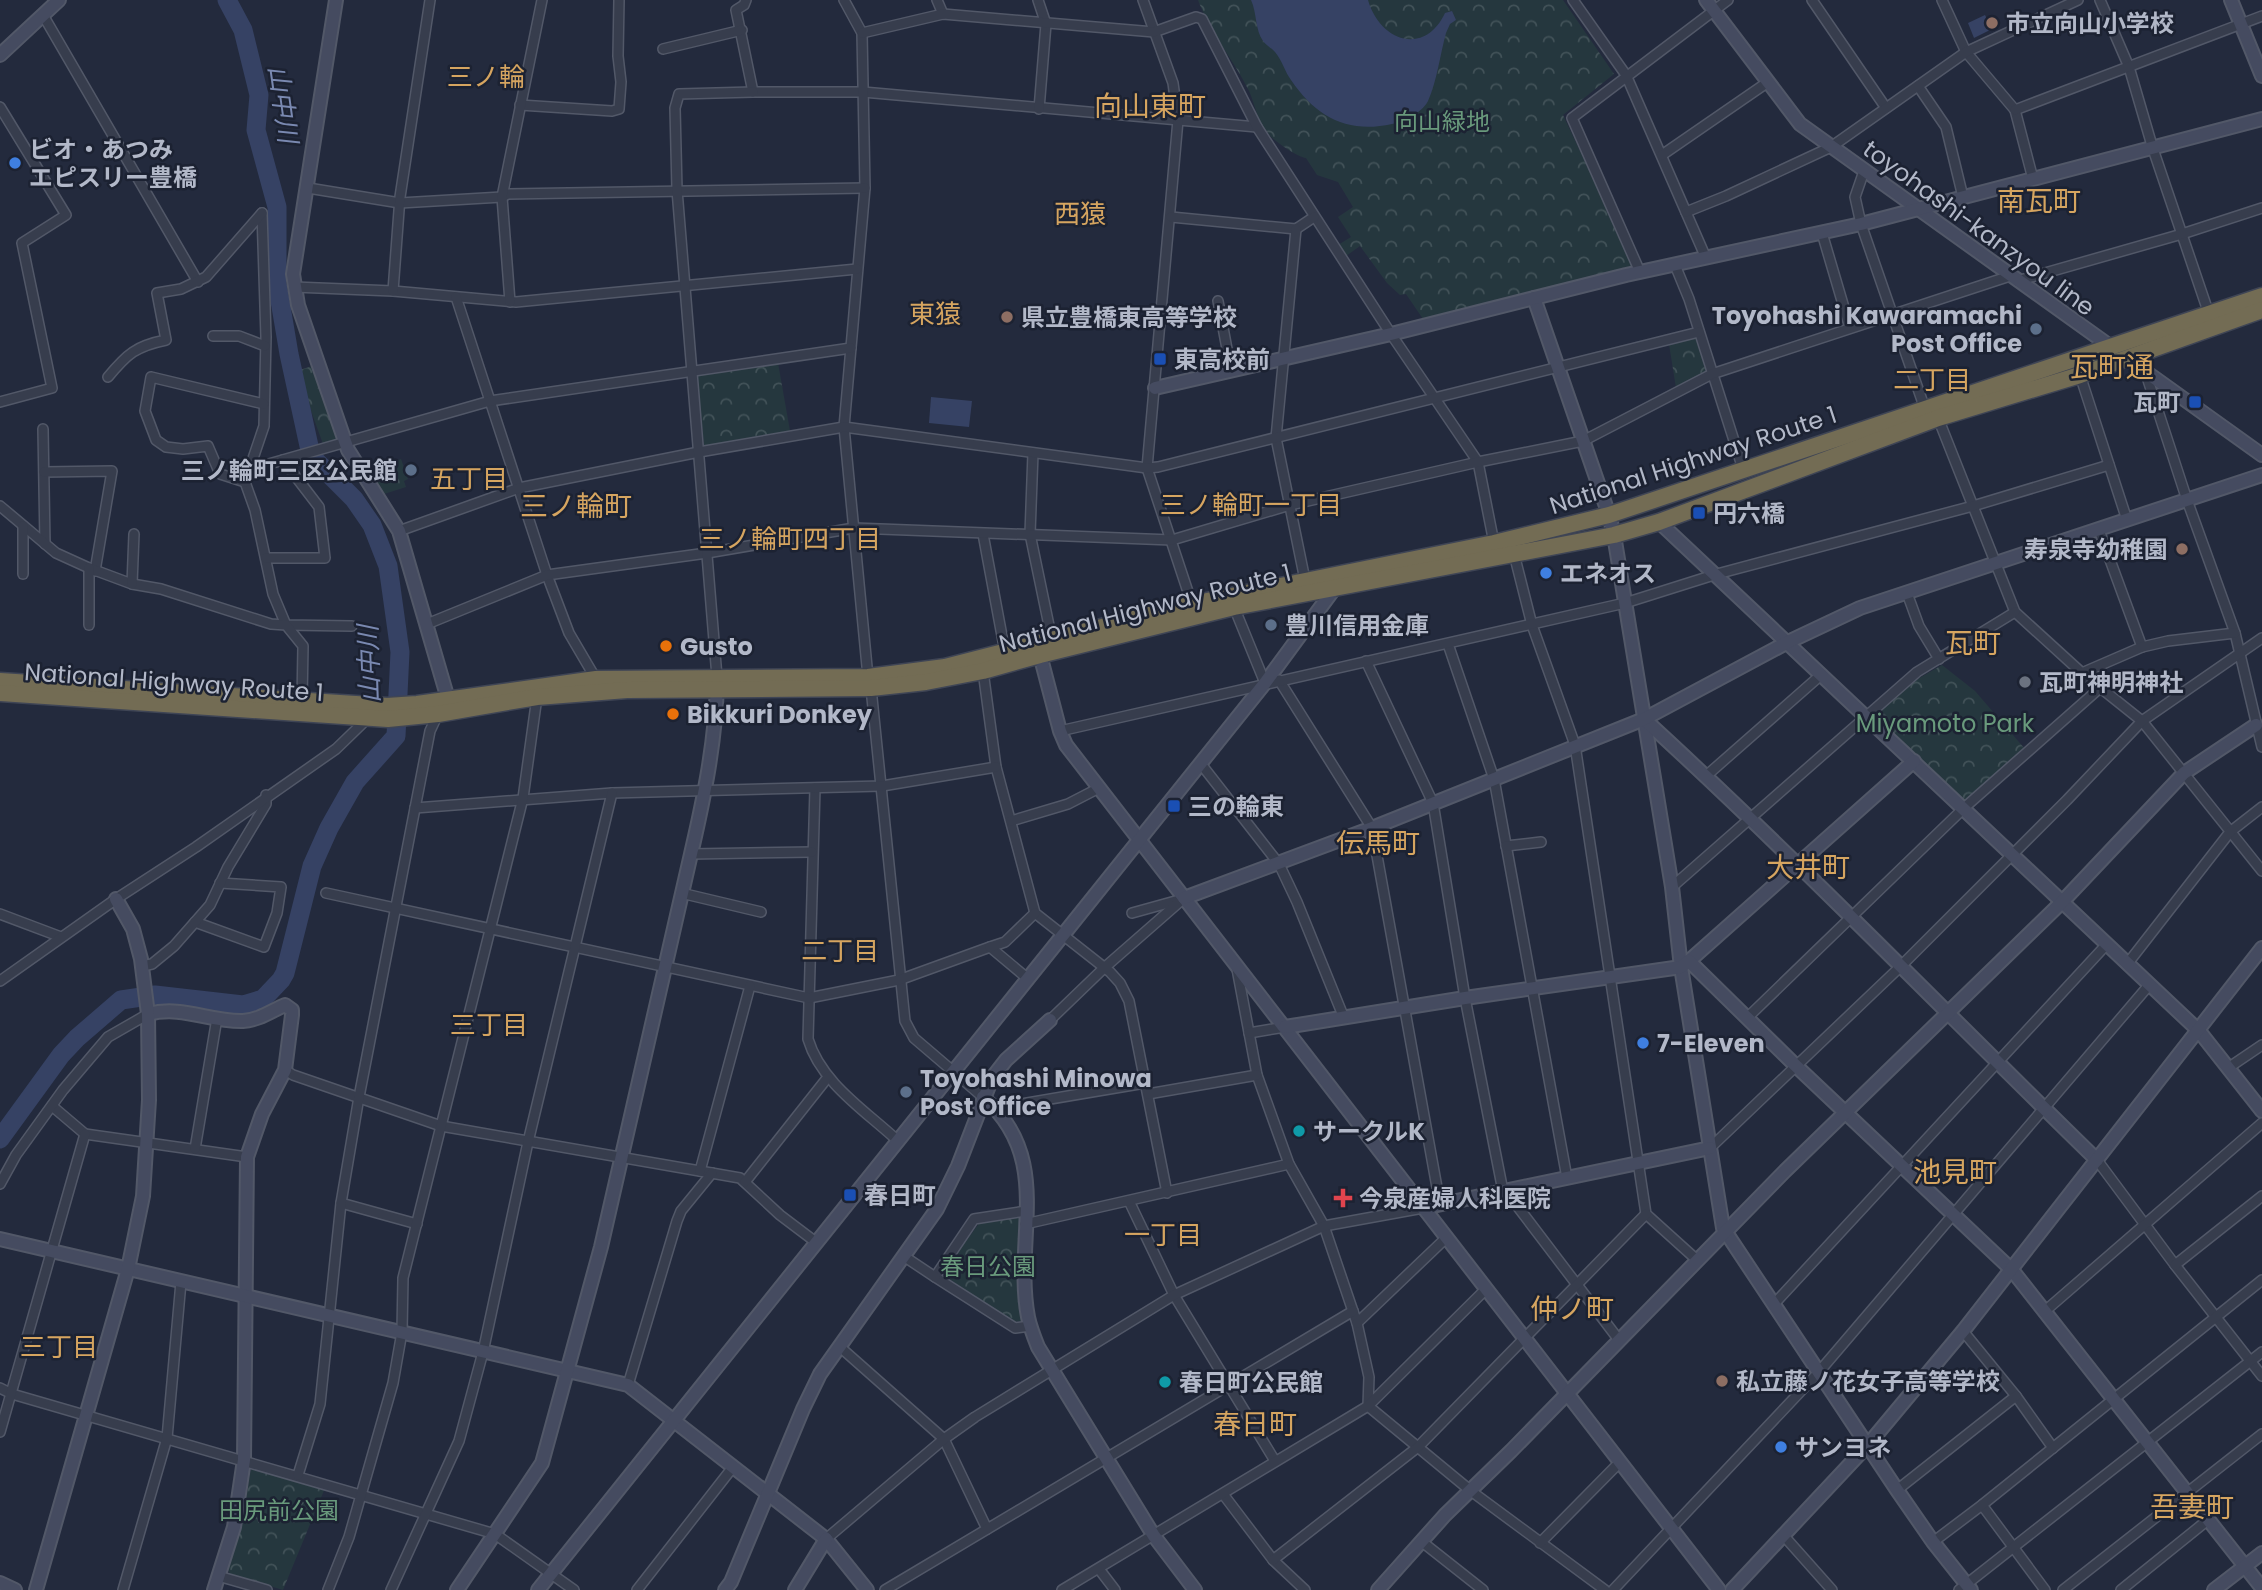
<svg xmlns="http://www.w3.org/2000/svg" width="2262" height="1590" viewBox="0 0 2262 1590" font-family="Poppins,'Noto Sans JP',sans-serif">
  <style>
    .park { fill: url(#park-crowns) }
    .water { fill: #364264 }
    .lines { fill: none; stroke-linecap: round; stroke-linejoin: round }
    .river { stroke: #364264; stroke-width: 19 }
    .street-casing { stroke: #525868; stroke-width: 12 }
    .secondary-casing { stroke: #525868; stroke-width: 16 }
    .highway-casing { stroke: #3f4555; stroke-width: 19 }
    .street { stroke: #373d4d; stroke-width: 9 }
    .secondary { stroke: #454b60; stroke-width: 12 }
    .highway { stroke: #736c54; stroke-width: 16 }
    .education-dot { fill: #8d6e63; stroke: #1c2232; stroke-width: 2.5 }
    .shop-dot { fill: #3f7fe0; stroke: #1c2232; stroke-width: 2.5 }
    .service-dot { fill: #5c6f8a; stroke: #1c2232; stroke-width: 2.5 }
    .transit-dot { fill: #1a4fb4; stroke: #1c2232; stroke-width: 2.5 }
    .food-dot { fill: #e8710a; stroke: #1c2232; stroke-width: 2.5 }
    .worship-dot { fill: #6b7280; stroke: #1c2232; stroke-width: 2.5 }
    .culture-dot { fill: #0f9aa8; stroke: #1c2232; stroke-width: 2.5 }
    .health-dot { fill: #e0444e; stroke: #1c2232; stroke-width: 2.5 }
    .labels { text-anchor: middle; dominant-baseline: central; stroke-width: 5; stroke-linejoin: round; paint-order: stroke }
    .poi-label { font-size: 24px; font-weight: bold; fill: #b2b8c8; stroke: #1c2232; text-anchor: start }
    .park-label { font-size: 24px; fill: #699a7c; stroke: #1c2232 }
    .street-label { font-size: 24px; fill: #b2b8c8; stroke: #1c2232 }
    .neighbourhood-label { font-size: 26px; fill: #d6a560; stroke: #1c2232 }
    .water-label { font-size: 26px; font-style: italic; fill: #7a89b1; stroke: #1c2232 }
    .quarter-label { font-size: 28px; fill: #d6a560; stroke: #1c2232 }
  </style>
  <defs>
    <pattern id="park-crowns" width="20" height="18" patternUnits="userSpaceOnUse" patternTransform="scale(1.75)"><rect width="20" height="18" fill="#25373e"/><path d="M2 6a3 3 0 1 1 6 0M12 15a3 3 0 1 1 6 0" fill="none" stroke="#425258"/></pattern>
  </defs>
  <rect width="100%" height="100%" fill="#232a3d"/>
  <g class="park">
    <path d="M1198,0H1563L1614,74L1563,115L1633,263L1629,269L1423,319L1406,294L1400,295L1387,283L1360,246L1346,256L1338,245L1351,237L1338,217L1353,207L1338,182L1317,175L1306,158C1296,156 1272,140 1266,131C1257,120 1255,104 1249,91C1234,60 1210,33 1198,0Z"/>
    <path d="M1692,336L1696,338L1706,371L1705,374L1676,388L1669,344Z"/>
    <path d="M778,363L790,431L707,447L704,445L697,378L699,373Z"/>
    <path d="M312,366L336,436L335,441L323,444L310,408L300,370Z"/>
    <path d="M401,459L408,479L404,481L406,487L384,494L369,470Z"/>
    <path d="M1942,665L1975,691L2025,749L1969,800L1965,801L1877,719V713L1916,680Z"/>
    <path d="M1021,1215L1022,1321L1013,1322L942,1274L980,1222Z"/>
    <path d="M251,1468L325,1488L283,1590L230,1574L228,1570L241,1527Z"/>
  </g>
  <g class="water">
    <path d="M1251,0H1368C1380,42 1425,56 1445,13L1452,11L1456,20L1450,24L1446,33C1440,55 1437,81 1428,101C1422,113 1404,121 1392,124C1348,134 1316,117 1291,80C1285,72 1282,60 1275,52C1271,48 1266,45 1263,41C1255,30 1257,13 1251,0Z"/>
    <path d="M1985,15L1992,29L1974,38L1968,23Z"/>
    <path d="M931,397L972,401L969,427L929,423Z"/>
  </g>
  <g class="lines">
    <path class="river" d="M0,1139L61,1055L77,1038L121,1000L155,995L243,1005L263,999L281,980L285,973L312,866L329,828L355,782L396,736L400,652L388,566L372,525L354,499L314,459L309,446L289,354L277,283V207L256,130L259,95L243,30L227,0"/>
    <defs>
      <g id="street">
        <path d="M746,0L744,5L736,10L753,92H863L1257,127"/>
        <path d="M844,0L862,33L865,188L844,427L868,677"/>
        <path d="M937,0L943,14"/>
        <path d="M1038,0L1046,24L1039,109"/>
        <path d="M1143,0L1173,83L1178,120L1147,468L1193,607"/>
        <path d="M1573,0L1626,75L1706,258"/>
        <path d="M1812,0L1886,108"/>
        <path d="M1942,0L1966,52L2015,110L2033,179"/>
        <path d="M2100,0L2129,67L2153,149L2209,314"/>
        <path d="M43,15L198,282"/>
        <path d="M862,33L943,14L1154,32L1196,17L1202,19L1257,127L1391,334L1478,462L1494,543"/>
        <path d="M663,49L742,30"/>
        <path d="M1918,86L1946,127L1963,197"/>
        <path d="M520,105L612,111L619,109L621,82L618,56L619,0"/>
        <path d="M0,107L66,215L22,243L52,388L0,402"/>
        <path d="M2015,110L2262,16"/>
        <path d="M1662,155L1768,82"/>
        <path d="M1864,171L1855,197L1861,224L1925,409"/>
        <path d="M308,188L400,203L502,197L508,194L865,188"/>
        <path d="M1686,212L1726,196L1831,147L1966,52L2078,0"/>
        <path d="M262,213L266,337L264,426L245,482L255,510L273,594L286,625L352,626"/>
        <path d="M1171,217L1296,229L1314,217"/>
        <path d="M1296,229L1276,438L1305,580"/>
        <path d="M1822,233L1850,328"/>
        <path d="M1675,265L1689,299L1743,469"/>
        <path d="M1640,272L1572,118L1728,0"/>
        <path d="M2017,281L2182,234L2262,208"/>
        <path d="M294,287L393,291L516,302L857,269"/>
        <path d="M393,291L400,197L430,0"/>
        <path d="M456,297L547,575L569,633L596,679"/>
        <path d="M1218,301L1231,370"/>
        <path d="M510,302L502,197L542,0"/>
        <path d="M213,336H239L265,346"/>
        <path d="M2146,374L2187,500L2235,633L2262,747"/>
        <path d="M2080,375L2127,520"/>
        <path d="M108,377C127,354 136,346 166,340L157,293L181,289L206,277L262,213"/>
        <path d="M1938,418L2015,612L2082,673L2142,721L2262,871"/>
        <path d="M43,429L45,544"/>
        <path d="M1033,453L1030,534L1052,640"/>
        <path d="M248,470L490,401L851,348"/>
        <path d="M44,472L112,471L95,571"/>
        <path d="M245,482L220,474L208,446L183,449L166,447L156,440L145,411L151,377L264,404"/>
        <path d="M0,506L56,553L89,568L132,584L161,589L271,624L286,625L303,646L302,701"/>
        <path d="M2099,530L2142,647"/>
        <path d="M399,531L519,488L699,452L844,427L1147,468L1158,467L1699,332"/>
        <path d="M983,534L1005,652"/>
        <path d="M1514,554L1532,625L1575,745L1646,1214L1697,1260"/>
        <path d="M266,558H325L319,507L283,460"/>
        <path d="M23,574V526"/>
        <path d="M132,584L134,534"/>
        <path d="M1907,593L1919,626L1939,659"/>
        <path d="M1234,607L1265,683"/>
        <path d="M427,624L547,575L707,553L854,528L1172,540L1290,505L1478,462L1583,441L1712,374L2010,276"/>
        <path d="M89,625V568"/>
        <path d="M1448,644L1494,779L1567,1178"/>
        <path d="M1366,661L1433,803L1465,998L1502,1186L1619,1340"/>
        <path d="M983,671L996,767L1035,913L1110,972L1120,983L1129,1001L1167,1193"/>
        <path d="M2082,673L2142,647L2168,641L2235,633"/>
        <path d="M717,677L677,190L675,108L679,94L753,92"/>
        <path d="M1279,680L1372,828L1440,1204"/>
        <path d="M871,688L905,1021L914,1038L983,1097"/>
        <path d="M1060,731L1625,603L1717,574L1973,506L2109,465"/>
        <path d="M1201,764L1279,864L1297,902L1344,1018"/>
        <path d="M1706,776L1822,674"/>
        <path d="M815,788L808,1039C821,1083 866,1111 898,1141"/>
        <path d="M415,808L612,793L882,786L996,767"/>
        <path d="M1011,821L1068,804L1099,788"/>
        <path d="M1506,846L1541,842"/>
        <path d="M691,854L812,852"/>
        <path d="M1672,887L1917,672L2015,612"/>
        <path d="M326,893L809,998L899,980L990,947L1027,978"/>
        <path d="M681,893L761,912"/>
        <path d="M1132,913L1179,900"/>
        <path d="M0,914L61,937"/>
        <path d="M195,922L264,947L277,913L281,887L220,883"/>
        <path d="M990,947L1005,942L1035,913"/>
        <path d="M2128,963L2230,832L2262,807"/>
        <path d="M142,966L152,964L174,946L210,905L228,867L266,804V795"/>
        <path d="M1237,969L1257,1075L1289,1164L1324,1226L1357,1323L1369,1377L1368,1406L1471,1491L1605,1590"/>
        <path d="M0,981L116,899L196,847L336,749L368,718"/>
        <path d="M1748,1017L1964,808L2101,687"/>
        <path d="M1050,1020L1104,968L1184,898"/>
        <path d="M1249,1033L1285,1027"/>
        <path d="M2228,1068L2262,1045"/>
        <path d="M285,1070L293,1075L441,1126L740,1178L780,1215L817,1243"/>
        <path d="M1148,1094L1257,1075"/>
        <path d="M52,1106L85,1134L247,1157"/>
        <path d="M997,1108L1145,1083"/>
        <path d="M1710,1148L1900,967L2067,800L2142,721L2262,638"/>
        <path d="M195,1149L217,1018"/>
        <path d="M2097,1160L2175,1265L2262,1376"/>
        <path d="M700,1171L750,986"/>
        <path d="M745,1182L828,1077"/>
        <path d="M0,1184L16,1155L63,1090L108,1037L148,1014"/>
        <path d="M1129,1201L1174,1295L1275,1461"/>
        <path d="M341,1203L417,1224"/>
        <path d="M1026,1211L974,1219L935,1277L1015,1328L1030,1326"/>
        <path d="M1025,1224L1289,1164"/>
        <path d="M905,1257L935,1277"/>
        <path d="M2175,1265L2262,1196"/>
        <path d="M1775,1303L2107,944"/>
        <path d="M2045,1311L2262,1123"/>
        <path d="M1357,1323L1446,1238"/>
        <path d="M1963,1331L2016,1396L2053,1448"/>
        <path d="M840,1347L944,1439L987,1529"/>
        <path d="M628,1385L677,1221L681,1211L712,1173"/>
        <path d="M0,1388L12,1394L495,1534L574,1590"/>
        <path d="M0,1432L85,1134"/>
        <path d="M298,1475L320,1404L341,1203L359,1097L430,731L438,714"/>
        <path d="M1897,1490L2016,1396"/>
        <path d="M1223,1494L1273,1560L1305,1590"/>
        <path d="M1982,1505L2045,1590"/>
        <path d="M1784,1536L1832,1590"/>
        <path d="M826,1539L944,1439L975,1417L1174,1295L1324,1226L1423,1208"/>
        <path d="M1421,1541L1483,1590"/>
        <path d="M1933,1542L1982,1505L2262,1280"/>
        <path d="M1540,1543L1620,1462"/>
        <path d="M1273,1560L1418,1447L1646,1214"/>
        <path d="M1099,1569L1115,1590"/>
        <path d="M218,1576L267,1590"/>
        <path d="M123,1590L167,1438L181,1282"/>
        <path d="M328,1590L349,1537L393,1383L402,1332L403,1278L523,798L537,697"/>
        <path d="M391,1590L459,1441L483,1352L528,1142L612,793"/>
        <path d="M637,1590L733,1467"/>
        <path d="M885,1590L1353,1311"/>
        <path d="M1062,1590L1368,1406L1485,1290"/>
        <path d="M1613,1590L1818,1373L2150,984"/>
        <path d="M1959,1590L2262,1352"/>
        <path d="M2063,1590L2262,1434"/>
        <path d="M2121,1590L2209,1519"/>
      </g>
      <g id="secondary">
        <path d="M336,0L293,274L298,305L348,450L399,531L448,699"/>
        <path d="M1706,0L1800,124L2262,455"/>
        <path d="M2231,0L2262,76"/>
        <path d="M0,55L59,0"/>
        <path d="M1534,298L1609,515L1614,535L1672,887L1681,967L1723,1228L1897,1490L1933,1542L1971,1590"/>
        <path d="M1155,388L1391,334L1626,275L1861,224L2262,119"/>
        <path d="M1659,522L2199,1031L2262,1111"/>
        <path d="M1038,647L1060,731L1066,745L1719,1590"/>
        <path d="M1644,719C1799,861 1946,1013 2097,1160"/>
        <path d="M1184,898L1372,828L1644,719L1788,642L1860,608L2262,475"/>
        <path d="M1689,961L1914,761"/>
        <path d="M148,1014C183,1005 209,1022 243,1021C259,1020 271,1011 285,1005L292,1010V1015L285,1070L262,1114L247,1157L244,1460L234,1527L214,1590"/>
        <path d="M1285,1027L1465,998L1681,967L1689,961L1795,1065L2012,1270L2262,1588"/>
        <path d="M983,1097C1055,1159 1013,1237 1028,1317C1030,1327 1034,1337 1038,1347L1154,1536L1195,1590"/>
        <path d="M1423,1208L1710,1148"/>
        <path d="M0,1239L628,1385L826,1539L867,1590"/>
        <path d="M0,1583L15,1590"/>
        <path d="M36,1590L128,1269L143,1196L149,1100L148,1014L141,959L133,929L116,899"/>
        <path d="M457,1590L542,1463L601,1247L691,854C704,798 716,740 717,681"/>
        <path d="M538,1590L1265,683L1337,585"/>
        <path d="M725,1590L731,1582L803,1409L820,1374L937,1209L958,1166L992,1078L1006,1060L1050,1020"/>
        <path d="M795,1590L826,1539"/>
        <path d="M1378,1590L1445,1515L1511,1451L1785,1171L2063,901L2184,773L2256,725"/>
        <path d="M1732,1590L1867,1446L1963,1331L2262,948"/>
        <path d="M2214,1590L2262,1553"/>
      </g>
      <g id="highway">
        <path d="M0,681L387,706L417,704L596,679L868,677L945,667L1192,604L1494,543L1609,515L2262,296"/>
        <path d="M0,693L388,719L438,714L537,697L627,690L871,688L926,682L983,671L1040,655L1234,607L1614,535L1659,522L1938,418L2080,375L2262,310"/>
      </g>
    </defs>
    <use href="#street" class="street-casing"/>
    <use href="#secondary" class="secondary-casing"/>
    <use href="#highway" class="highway-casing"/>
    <use href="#street" class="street"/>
    <use href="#secondary" class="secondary"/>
    <use href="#highway" class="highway"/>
  </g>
  <g class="education-dot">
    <circle cx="1992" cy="23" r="7"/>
    <circle cx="1007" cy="317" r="7"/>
    <circle cx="2182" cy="549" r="7"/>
    <circle cx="1722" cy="1381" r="7"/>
  </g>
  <g class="shop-dot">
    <circle cx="15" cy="163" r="7"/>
    <circle cx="1546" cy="573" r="7"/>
    <circle cx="1643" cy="1043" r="7"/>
    <circle cx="1781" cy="1447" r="7"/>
  </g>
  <g class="service-dot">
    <circle cx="2036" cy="329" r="7"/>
    <circle cx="411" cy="470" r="7"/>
    <circle cx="1271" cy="625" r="7"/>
    <circle cx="906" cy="1092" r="7"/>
  </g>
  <g class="transit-dot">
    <rect x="1153" y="352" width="14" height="14" rx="3.5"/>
    <rect x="2188" y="395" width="14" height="14" rx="3.5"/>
    <rect x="1692" y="506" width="14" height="14" rx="3.5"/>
    <rect x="1167" y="799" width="14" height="14" rx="3.5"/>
    <rect x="843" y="1188" width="14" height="14" rx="3.5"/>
  </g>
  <g class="food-dot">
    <circle cx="666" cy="646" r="7"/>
    <circle cx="673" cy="714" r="7"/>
  </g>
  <circle class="worship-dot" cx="2025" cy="682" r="7"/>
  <g class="culture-dot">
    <circle cx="1299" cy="1131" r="7"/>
    <circle cx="1165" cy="1382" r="7"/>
  </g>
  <path class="health-dot" d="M1339.5 1187.5h7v7h7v7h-7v7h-7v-7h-7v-7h7z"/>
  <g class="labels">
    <g class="poi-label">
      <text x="2006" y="23">市立向山小学校</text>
      <text x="29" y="149">ビオ・あつみ<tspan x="29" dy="28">エピスリー豊橋</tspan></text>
      <text x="2022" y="315" text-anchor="end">Toyohashi Kawaramachi<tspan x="2022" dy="28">Post Office</tspan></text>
      <text x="1021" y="317">県立豊橋東高等学校</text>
      <text x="1174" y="359">東高校前</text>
      <text x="2181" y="402" text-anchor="end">瓦町</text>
      <text x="397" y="470" text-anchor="end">三ノ輪町三区公民館</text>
      <text x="1713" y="513">円六橋</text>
      <text x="2168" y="549" text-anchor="end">寿泉寺幼稚園</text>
      <text x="1560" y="573">エネオス</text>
      <text x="1285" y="625">豊川信用金庫</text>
      <text x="680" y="646">Gusto</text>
      <text x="2039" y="682">瓦町神明神社</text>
      <text x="687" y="714">Bikkuri Donkey</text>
      <text x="1188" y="806">三の輪東</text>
      <text x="1657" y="1043">7-Eleven</text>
      <text x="920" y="1078">Toyohashi Minowa<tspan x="920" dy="28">Post Office</tspan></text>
      <text x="1313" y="1131">サークルK</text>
      <text x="864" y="1195">春日町</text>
      <text x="1359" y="1198">今泉産婦人科医院</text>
      <text x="1736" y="1381">私立藤ノ花女子高等学校</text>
      <text x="1179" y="1382">春日町公民館</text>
      <text x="1795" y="1447">サンヨネ</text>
    </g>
    <g class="park-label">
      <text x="1442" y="121">向山緑地</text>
      <text x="1945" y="723">Miyamoto Park</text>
      <text x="988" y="1266">春日公園</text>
      <text x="279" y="1510">田尻前公園</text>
    </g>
    <g class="street-label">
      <text transform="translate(1979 228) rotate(36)">toyohashi-kanzyou line</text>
      <text transform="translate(1693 460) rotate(-18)">National Highway Route 1</text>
      <text transform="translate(1145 608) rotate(-14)">National Highway Route 1</text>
      <text transform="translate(174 682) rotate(4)">National Highway Route 1</text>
    </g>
    <g class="neighbourhood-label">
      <text x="486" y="77">三ノ輪</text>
      <text x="1080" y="214">西猿</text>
      <text x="935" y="314">東猿</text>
      <text x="1932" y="380">二丁目</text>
      <text x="469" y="479">五丁目</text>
      <text x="1251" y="505">三ノ輪町一丁目</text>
      <text x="790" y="539">三ノ輪町四丁目</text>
      <text x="840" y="951">二丁目</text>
      <text x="489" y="1025">三丁目</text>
      <text x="1163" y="1235">一丁目</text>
      <text x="59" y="1347">三丁目</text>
    </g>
    <g class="water-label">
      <text transform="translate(283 104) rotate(82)">山中川</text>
      <text transform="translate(369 664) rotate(-92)">山中川</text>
    </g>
    <g class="quarter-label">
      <text x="1150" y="106">向山東町</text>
      <text x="2039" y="201">南瓦町</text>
      <text x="2112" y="367">瓦町通</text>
      <text x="576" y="506">三ノ輪町</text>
      <text x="1973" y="643">瓦町</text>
      <text x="1378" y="843">伝馬町</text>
      <text x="1808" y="867">大井町</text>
      <text x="1955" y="1172">池見町</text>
      <text x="1572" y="1309">仲ノ町</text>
      <text x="1255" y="1424">春日町</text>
      <text x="2192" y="1507">吾妻町</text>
    </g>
  </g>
</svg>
